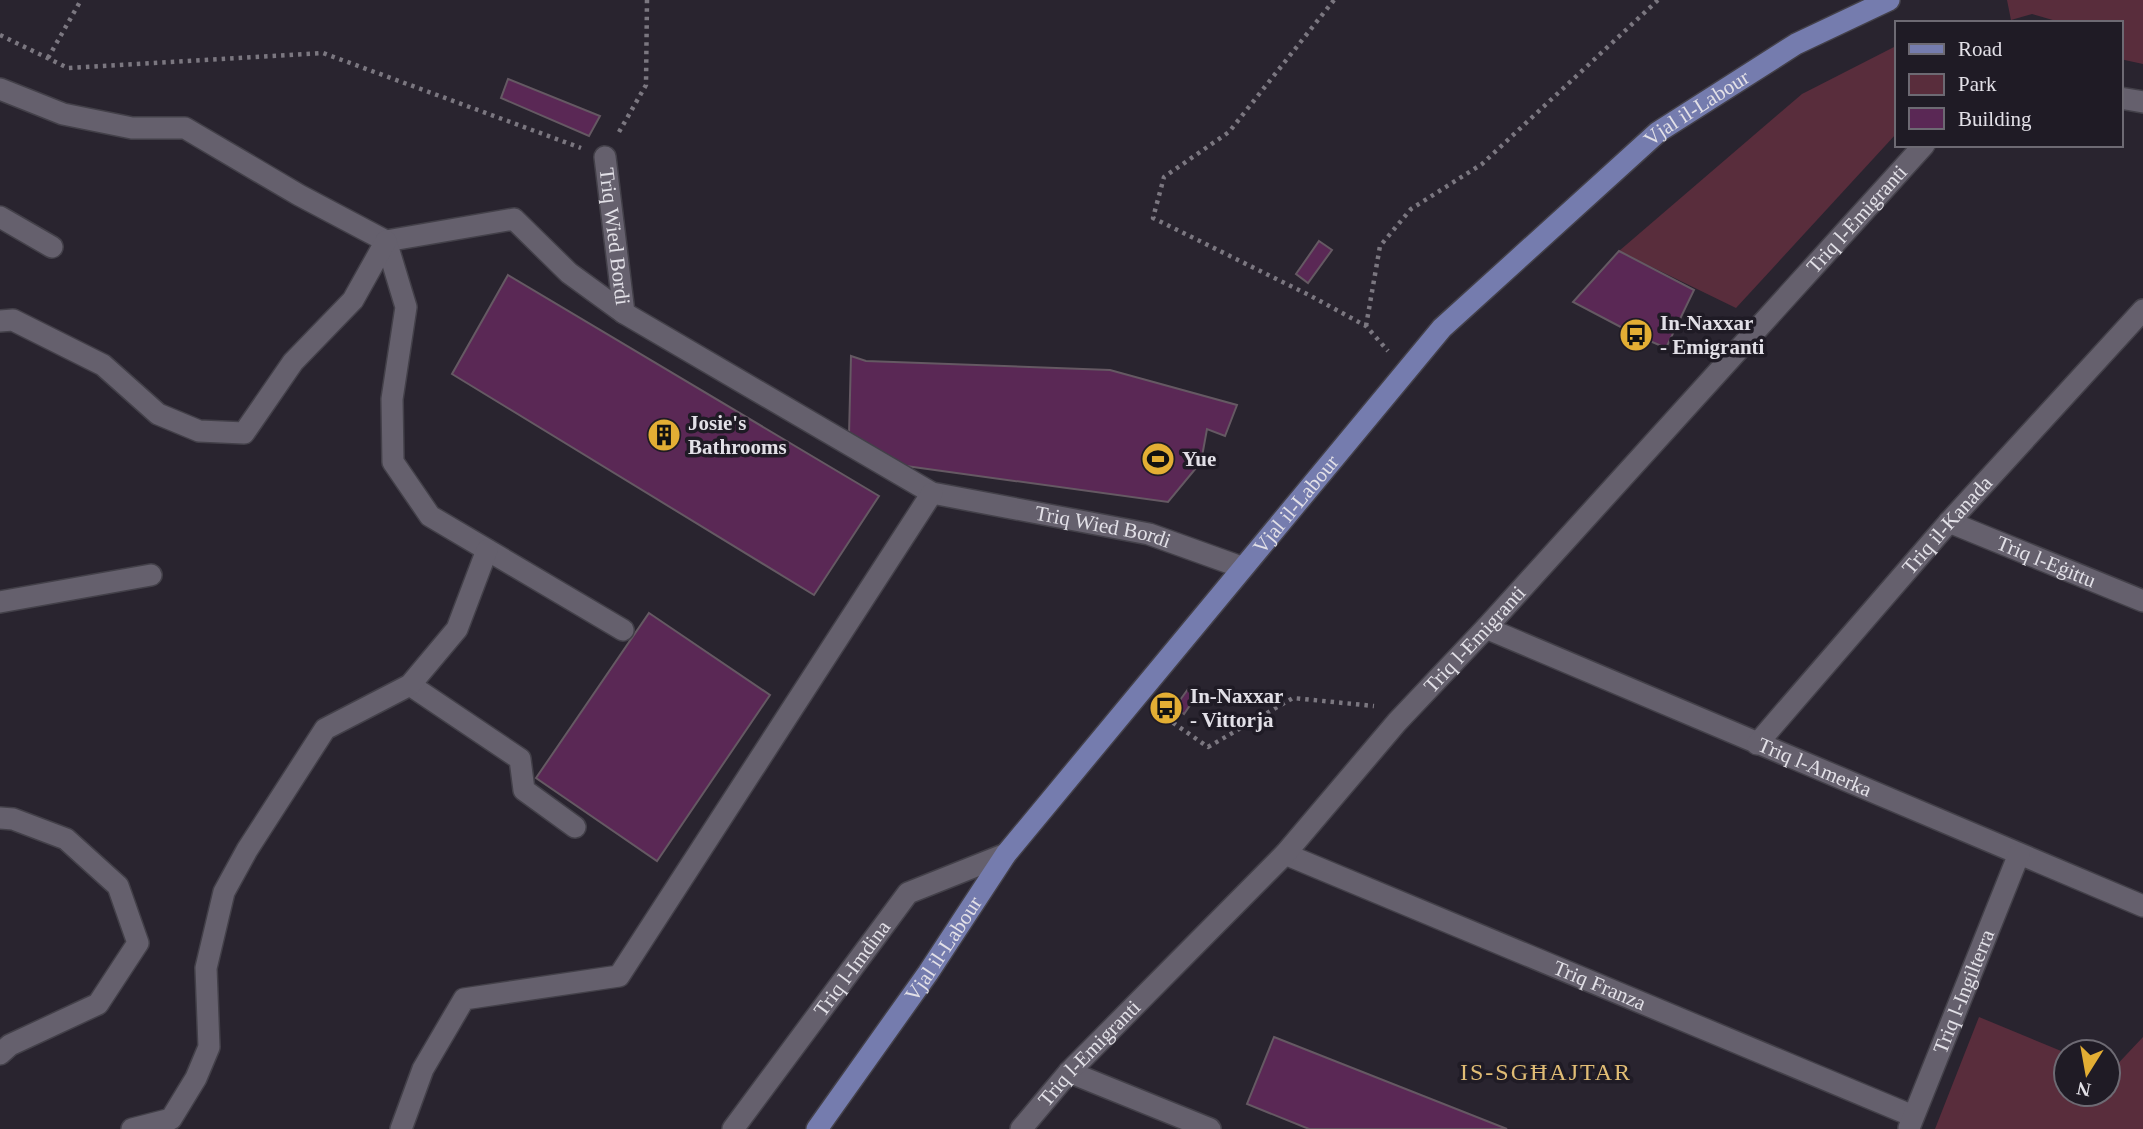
<svg xmlns="http://www.w3.org/2000/svg" width="2143" height="1129" viewBox="0 0 2143 1129" font-family="Georgia,serif">
  <style>
    .green { fill: #592d3c }
    .building { fill: #5a2855; stroke: #655963; stroke-width: 2 }
    .lines { fill: none; stroke-linecap: round; stroke-linejoin: round }
    .minor-casing { stroke: #434049; stroke-width: 24 }
    .major-casing { stroke: #434049; stroke-width: 24 }
    .path { stroke: #7b7780; stroke-width: 4.5; stroke-dasharray: 3.5 5; stroke-linecap: butt }
    .minor { stroke: #65606d; stroke-width: 21 }
    .major { stroke: #757cae; stroke-width: 21 }
    .labels { text-anchor: middle; dominant-baseline: central; stroke-width: 7; stroke-linejoin: round; paint-order: stroke }
    .street-label { font-size: 21px; fill: #e2e0e7; stroke: #1f1b25 }
    .poi-label { font-size: 21px; font-weight: bold; fill: #e2e0e7; stroke: #1f1b25; text-anchor: start }
    .quarter-label { font-size: 24px; letter-spacing: 2px; fill: #e1bd75; stroke: #1f1b25 }
  </style>
  <rect width="100%" height="100%" fill="#29242f"/>
  <g class="green">
    <path d="M2007,0H2143V64L2120,59V23H2063L2032,14L2011,20Z"/>
    <path d="M1896,46V134L1736,308L1619,251L1802,94Z"/>
    <path d="M1979,1017L2066,1053V1094H2108V1070L2111,1071L2143,1037V1129H1935Z"/>
  </g>
  <g class="building">
    <path d="M508,79L600,116L589,136L501,98Z"/>
    <path d="M1319,241L1332,250L1308,283L1296,274Z"/>
    <path d="M1619,251L1694,290L1666,348L1636,335L1573,302Z"/>
    <path d="M508,275L879,496L814,595L452,374Z"/>
    <path d="M851,356L866,361L1110,370L1237,405L1225,436L1207,429L1201,462L1168,502L906,466L849,435Z"/>
    <path d="M649,613L770,695L657,861L536,778Z"/>
    <path d="M1188,689L1197,695L1184,714L1175,707Z"/>
    <path d="M1274,1037L1507,1129H1309L1247,1104Z"/>
  </g>
  <g class="lines">
    <defs>
      <g id="minor">
        <path d="M0,89L63,114L132,128H185L299,195L386,241L514,219L569,273L624,313"/>
        <path d="M2120,98L2143,102"/>
        <path id="s1" d="M605,157L624,313L932,493L1149,534L1241,567"/>
        <path d="M0,217L52,247"/>
        <path d="M386,241L406,307L392,399L393,462L430,516L623,630"/>
        <path d="M0,321L13,320L103,365L158,414L199,431L244,433L293,362L353,300L386,241"/>
        <path id="s2" d="M1949,522L2143,601"/>
        <path d="M0,602L151,575"/>
        <path id="s3" d="M1486,628L2143,906"/>
        <path d="M410,685L520,759L524,790L575,827"/>
        <path id="s4" d="M1757,744L1949,522L2143,310"/>
        <path d="M0,818L13,819L66,839L118,886L138,943L98,1004L10,1045L0,1054"/>
        <path id="s5" d="M1285,854L1913,1116"/>
        <path d="M1069,1072L1210,1129"/>
        <path id="s6" d="M1909,1128L2019,854"/>
        <path d="M132,1129L171,1119L196,1078L209,1047L206,968L224,892L247,850L325,729L410,685L457,629L487,550"/>
        <path d="M401,1129L423,1069L464,999L619,976L932,493"/>
        <path id="s7" d="M733,1129L908,893L1006,854"/>
        <path id="s8" d="M1021,1129L1069,1072L1285,854L1397,722L1486,628L1924,145"/>
      </g>
      <g id="major">
        <path id="s9" d="M817,1129L928,973L1006,854L1442,328L1658,132L1796,44L1889,0"/>
      </g>
    </defs>
    <use href="#minor" class="minor-casing"/>
    <use href="#major" class="major-casing"/>
    <g class="path">
      <path d="M1334,0L1229,132L1164,177L1153,218L1309,295L1366,326L1388,351"/>
      <path d="M0,35L68,68L323,53L581,148"/>
      <path d="M48,58L81,0"/>
      <path d="M619,132L646,85L647,0"/>
      <path d="M1366,326L1380,246L1411,209L1482,164L1658,0"/>
      <path d="M1159,713L1208,747L1293,698L1374,706"/>
    </g>
    <use href="#minor" class="minor"/>
    <use href="#major" class="major"/>
  </g>
  <defs>
    <symbol id="bus-disc" viewBox="-11 -11 22 22"><circle r="9.5" fill="#e3ae34" stroke="#1f1b25"/><path d="M-5-6H5V4H4V6H2V4H-2V6H-4V4H-5ZM-3.5-4V0h7V-4ZM-3.5 1.2v1.5H-2V1.2ZM2 1.2v1.5H3.5V1.2Z" fill="#111"/></symbol>
    <symbol id="building-disc" viewBox="-11 -11 22 22"><circle r="9.5" fill="#e3ae34" stroke="#1f1b25"/><path d="M-4-6H4V6H1V3H-1V6H-4ZM-2.5-4.3h1.7v1.8h-1.7ZM.8-4.3h1.7v1.8H.8ZM-2.5-1h1.7V.8h-1.7ZM.8-1h1.7V.8H.8Z" fill="#111"/></symbol>
    <symbol id="stadium-disc" viewBox="-11 -11 22 22"><circle r="9.5" fill="#e3ae34" stroke="#1f1b25"/><path d="M0-5a6.5 5 0 1 0 0 10a6.5 5 0 1 0 0-10ZM-3.5-1.8h7v3.6h-7Z" fill="#111"/></symbol>
  </defs>
  <g fill-rule="evenodd">
    <use href="#bus-disc" x="1617" y="316" width="38" height="38"/>
    <use href="#building-disc" x="645" y="416" width="38" height="38"/>
    <use href="#stadium-disc" x="1139" y="440" width="38" height="38"/>
    <use href="#bus-disc" x="1147" y="689" width="38" height="38"/>
  </g>
  <g class="labels">
    <g class="street-label">
      <text stroke="none"><textPath href="#s9" startOffset="1354">Vjal il-Labour</textPath></text>
      <text stroke="none"><textPath href="#s8" startOffset="1236">Triq l-Emigranti</textPath></text>
      <text stroke="none"><textPath href="#s1" startOffset="80">Triq Wied Bordi</textPath></text>
      <text stroke="none"><textPath href="#s9" startOffset="788">Vjal il-Labour</textPath></text>
      <text stroke="none"><textPath href="#s4" startOffset="290">Triq il-Kanada</textPath></text>
      <text stroke="none"><textPath href="#s1" startOffset="688">Triq Wied Bordi</textPath></text>
      <text stroke="none"><textPath href="#s2" startOffset="105">Triq l-Eġittu</textPath></text>
      <text stroke="none"><textPath href="#s8" startOffset="668">Triq l-Emigranti</textPath></text>
      <text stroke="none"><textPath href="#s3" startOffset="357">Triq l-Amerka</textPath></text>
      <text stroke="none"><textPath href="#s9" startOffset="220">Vjal il-Labour</textPath></text>
      <text stroke="none"><textPath href="#s7" startOffset="200">Triq l-Imdina</textPath></text>
      <text stroke="none"><textPath href="#s5" startOffset="341">Triq Franza</textPath></text>
      <text stroke="none"><textPath href="#s6" startOffset="147">Triq l-Ingilterra</textPath></text>
      <text stroke="none"><textPath href="#s8" startOffset="102">Triq l-Emigranti</textPath></text>
    </g>
    <g class="poi-label">
      <text x="1660" y="323">In-Naxxar<tspan x="1660" dy="24">- Emigranti</tspan></text>
      <text x="688" y="423">Josie's<tspan x="688" dy="24">Bathrooms</tspan></text>
      <text x="1182" y="459">Yue</text>
      <text x="1190" y="696">In-Naxxar<tspan x="1190" dy="24">- Vittorja</tspan></text>
    </g>
    <g class="quarter-label">
      <text x="1546" y="1072">IS-SGĦAJTAR</text>
    </g>
  </g>
  <rect x="1895" y="21" width="228" height="126" fill="#1f1b25" stroke="#6d6a73" stroke-width="2"/>
  <rect x="1909" y="44" width="35" height="10" fill="#757cae" stroke="#6d6a73" stroke-width="2"/>
  <text x="1958" y="56" font-size="21" fill="#e2e0e7">Road</text>
  <rect x="1909" y="74" width="35" height="21" fill="#592d3c" stroke="#6d6a73" stroke-width="2"/>
  <text x="1958" y="91" font-size="21" fill="#e2e0e7">Park</text>
  <rect x="1909" y="108" width="35" height="21" fill="#5a2855" stroke="#6d6a73" stroke-width="2"/>
  <text x="1958" y="126" font-size="21" fill="#e2e0e7">Building</text>
  <g transform="translate(2087 1073) rotate(191)"><circle r="33" fill="#1f1b25" stroke="#6d6a73" stroke-width="2"/>
  <path d="M0-5L12 26L0 18L-12 26Z" fill="#e3ae34"/>
  <text y="-10" font-size="19" font-weight="bold" text-anchor="middle" fill="#e2e0e7">N</text>
  </g>
</svg>
